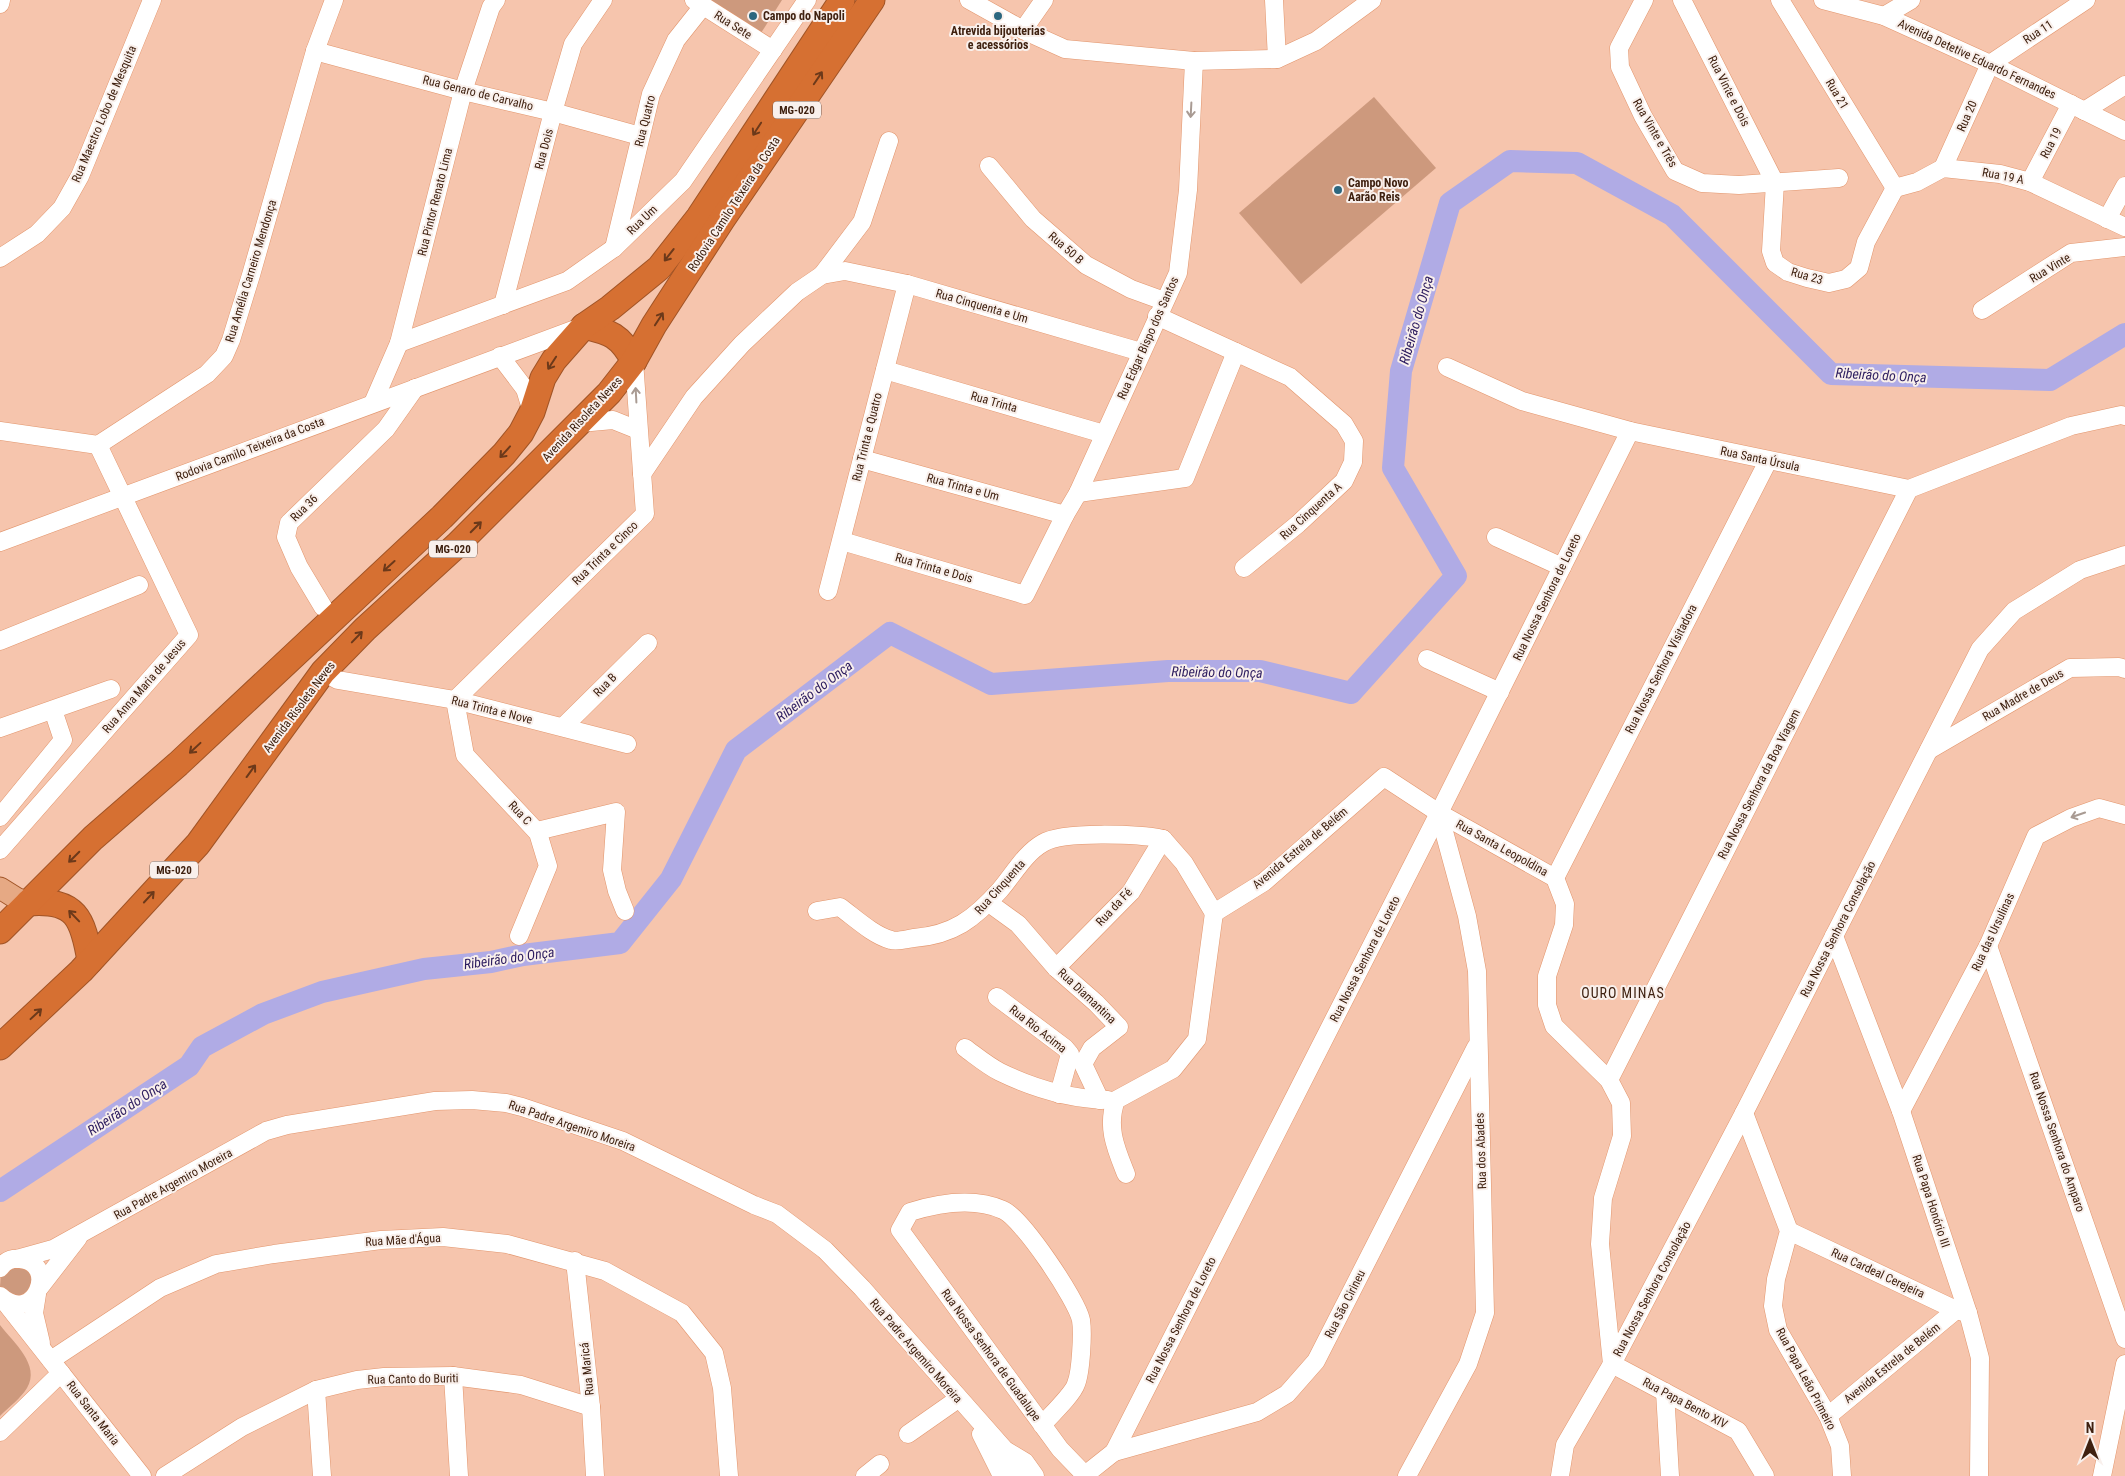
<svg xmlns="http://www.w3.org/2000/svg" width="2125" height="1476" viewBox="0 0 2125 1476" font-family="'Roboto Condensed',sans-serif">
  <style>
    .green { fill: #cd997d }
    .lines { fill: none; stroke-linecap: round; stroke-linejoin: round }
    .river { stroke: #b0abe5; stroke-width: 22 }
    .minor-casing { stroke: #e2956c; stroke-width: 19 }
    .major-casing { stroke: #a15426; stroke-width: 23 }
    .highway-casing { stroke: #a15426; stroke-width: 27 }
    .minor { stroke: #fff; stroke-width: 18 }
    .major { stroke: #e6a984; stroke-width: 21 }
    .highway { stroke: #d67032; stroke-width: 25 }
    .oneway { stroke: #6c391a }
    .oneway2 { stroke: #a99b93 }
    .poi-dot { fill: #2c677f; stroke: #f9f0ec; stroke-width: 2 }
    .labels { text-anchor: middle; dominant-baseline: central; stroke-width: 4; stroke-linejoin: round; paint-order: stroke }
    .shield { fill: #f9f0ec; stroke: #775f52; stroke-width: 1 }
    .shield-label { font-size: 11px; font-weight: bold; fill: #3f2110 }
    .poi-label { font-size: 12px; font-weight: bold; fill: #3f2110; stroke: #f9f0ec; text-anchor: start }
    .street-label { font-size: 12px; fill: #3f2110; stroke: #f9f0ec }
    .water-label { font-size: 14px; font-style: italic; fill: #2c1c5f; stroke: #f9f0ec }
    .neighbourhood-label { font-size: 14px; letter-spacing: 1px; fill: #3f2110; stroke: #f9f0ec }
  </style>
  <rect width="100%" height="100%" fill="#f6c5ad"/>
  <g class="green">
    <path d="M710,0H782L761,33Z"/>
    <path d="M1374,97L1436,168L1301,284L1239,213Z"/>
    <path d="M25,1263L36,1281L19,1300L0,1287L1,1273Z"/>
    <path d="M0,1325C13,1342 41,1365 27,1388C21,1398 9,1407 0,1416Z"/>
  </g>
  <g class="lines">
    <path class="river" d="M0,1191L189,1066L202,1047L263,1014L322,992L424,969L491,962L523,955L620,943L671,879L736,750L890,633L991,684L1168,671H1260L1351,693L1456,576L1393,468L1401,371L1450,203L1510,161L1577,163L1672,215L1831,374L2050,380L2125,334"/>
    <defs>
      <g id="minor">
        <path d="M694,0L773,50"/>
        <path d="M969,0L1023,30L1065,49L1194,61L1277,59L1316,41L1372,0"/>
        <path d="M1274,0L1277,59"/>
        <path d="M1644,0L1619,48L1620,67L1643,116L1675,171L1702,183L1739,185L1839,178"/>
        <path d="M1682,0L1775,183L1771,251L1775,263L1788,272L1807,278L1829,283L1846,279L1859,268L1866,242L1895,188"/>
        <path d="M1780,0L1895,188"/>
        <path d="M1823,0L1884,16L1990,64L2125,131"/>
        <path d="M0,4L1,0"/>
        <path d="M1884,16L1911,0"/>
        <path d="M1023,30L1044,0"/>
        <path d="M315,51L463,91L553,112L640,136"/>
        <path d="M2084,111L2125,85"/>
        <path d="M989,166L1033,219L1086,265L1131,289L1164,301"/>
        <path d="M1943,168L1990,64L2086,0"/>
        <path d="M2030,182L2071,104"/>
        <path d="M1895,188L1917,182L1943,168L2000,174L2030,182L2125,227"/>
        <path d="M2107,219L2125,186"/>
        <path d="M614,248L651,94L676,40L703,6"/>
        <path d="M0,258L37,234L62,208L80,176L152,0"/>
        <path d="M822,275L862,222L889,141"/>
        <path d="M503,305L553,112L573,44L603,0"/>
        <path d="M1982,310L2071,253L2125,247"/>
        <path d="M1157,316L1290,377L1344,424L1354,441L1353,462L1344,481L1298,524L1244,568"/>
        <path d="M399,343L567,281L614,248L683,181L807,0"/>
        <path d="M500,356L525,389L532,412"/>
        <path d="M1447,367L1522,401L1630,431L1909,489L2071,426L2121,415L2125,416"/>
        <path d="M885,370L1104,434"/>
        <path d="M373,403L399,343L463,91L491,7L496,0"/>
        <path d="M580,423L613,420L638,430"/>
        <path d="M0,431L98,445L207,374L224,356L231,340L251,275L315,51L334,0"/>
        <path d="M862,459L1065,515"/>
        <path d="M642,474L694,397L742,344L797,292L822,275L845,271L907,284L1141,352"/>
        <path d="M1078,493L1185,478L1236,352"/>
        <path d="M1496,537L1562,567"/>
        <path d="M842,541L1025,595L1065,515L1078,493L1178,273L1188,190L1194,61"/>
        <path d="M0,542L581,327"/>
        <path d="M828,591L907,284"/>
        <path d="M323,607L299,567L286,537L289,523L386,429L415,388"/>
        <path d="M0,641L139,585"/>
        <path d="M1427,659L1500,692"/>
        <path d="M323,672L338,680L455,700L627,744"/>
        <path d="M563,727L648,643"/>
        <path d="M0,728L111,689"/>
        <path d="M1929,750L2070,668L2119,667L2125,669"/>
        <path d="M0,817L63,740L53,710"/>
        <path d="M537,831L616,812L612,870L617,891L625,911"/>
        <path d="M0,850L189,635L98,445"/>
        <path d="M1555,878L1768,461"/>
        <path d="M989,903L1018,924L1056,968L1096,1003L1119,1027L1092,1048L1083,1064L1100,1100"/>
        <path d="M817,911L840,907C855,918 873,935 891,940C897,942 907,939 914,938C953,935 974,919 1000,890C1013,875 1025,853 1043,843C1062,831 1139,834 1163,839L1184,863L1214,913"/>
        <path d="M1214,913L1264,882L1384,777L1439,813L1555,878L1565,904L1564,925L1547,976V1005L1554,1026L1609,1080L1621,1103L1622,1136L1603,1198L1600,1244L1612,1364"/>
        <path d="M519,936L548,866L538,833L465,755L455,700L645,514L634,361"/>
        <path d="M1834,936L1901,1111L1968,1313L1980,1358L1979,1476"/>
        <path d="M1988,946L2125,1339"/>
        <path d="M1056,968L1131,892L1163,839"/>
        <path d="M997,997L1065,1048L1070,1054L1059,1094"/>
        <path d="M965,1048C976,1056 988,1066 1000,1072C1033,1088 1071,1099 1108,1100"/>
        <path d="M1609,1080L1909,489"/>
        <path d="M1901,1111L1988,946L2036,836L2071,818L2099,808L2125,815"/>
        <path d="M1744,1113L1789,1231L1776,1279L1773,1306L1778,1330L1828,1416L1840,1446L1842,1476"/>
        <path d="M1126,1174C1116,1149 1106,1127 1116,1100L1173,1069L1197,1039L1214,913"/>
        <path d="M1789,1231L1956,1310L1968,1313"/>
        <path d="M17,1259L53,1249L266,1131L287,1125L435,1101L472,1100L506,1103L522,1107L623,1141L754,1205L777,1214L825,1250L862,1288L1005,1450L1025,1462L1035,1476"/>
        <path d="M575,1261L591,1407L595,1476"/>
        <path d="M0,1268C5,1261 12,1258 20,1259C60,1263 34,1327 0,1296"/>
        <path d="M40,1287L78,1238"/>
        <path d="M37,1294L34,1313L41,1343"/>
        <path d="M1,1297L142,1476"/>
        <path d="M51,1360L160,1288L216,1264L274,1254L381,1240L443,1237L507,1244L605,1271L682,1313L714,1353L722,1388L729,1476"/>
        <path d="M1612,1364L1738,1431L1765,1476"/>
        <path d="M453,1376L459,1476"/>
        <path d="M316,1390L322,1476"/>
        <path d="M1665,1392L1670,1476"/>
        <path d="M1828,1416L1956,1310"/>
        <path d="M1042,1425C1050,1416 1073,1394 1076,1384C1081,1372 1083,1333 1081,1320C1077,1300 1022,1218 1003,1210C974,1197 939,1203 910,1212L900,1230L1060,1449L1086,1476"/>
        <path d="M0,1432L61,1373"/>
        <path d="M908,1434L958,1399"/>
        <path d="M981,1434L1002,1476"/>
        <path d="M1005,1450L1018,1476"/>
        <path d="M1114,1452L1257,1412L1287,1394L1316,1361L1476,1047"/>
        <path d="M1085,1475L1114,1452L1439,813L1630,431"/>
        <path d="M165,1476L242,1427L316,1390L357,1380L384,1377L453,1376L521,1385L591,1407"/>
        <path d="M865,1476L880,1464"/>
        <path d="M1407,1476L1468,1364L1485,1313L1477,971L1467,916L1439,813"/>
        <path d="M1560,1476L1565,1445L1612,1364L1744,1113L1980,649L2014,611L2080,570L2125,555"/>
        <path d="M2102,1476L2125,1364"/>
      </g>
      <path id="major" d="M0,888L16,898L28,903"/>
      <g id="highway">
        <path d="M584,326C610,332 620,335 634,361"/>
        <path d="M28,903C76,899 83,918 90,961"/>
        <path d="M0,931L93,838L178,764L442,517L504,454L521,433L532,412L543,378L554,360L584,326L610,308L659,268L699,217L842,0"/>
        <path d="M0,1047L81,971L198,844L323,672L365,629L457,545L609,393L634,361L654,325L722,220L872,0"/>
      </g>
    </defs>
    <use href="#minor" class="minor-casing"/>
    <use href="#major" class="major-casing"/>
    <use href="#highway" class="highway-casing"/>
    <use href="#minor" class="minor"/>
    <use href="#major" class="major"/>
    <use href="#highway" class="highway"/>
  </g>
  <defs><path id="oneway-shaft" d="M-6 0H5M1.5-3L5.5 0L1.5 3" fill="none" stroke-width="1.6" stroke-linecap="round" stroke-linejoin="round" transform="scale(1.25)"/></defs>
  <g class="oneway">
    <use href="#oneway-shaft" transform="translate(818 78) rotate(-56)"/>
    <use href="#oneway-shaft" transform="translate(757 129) rotate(123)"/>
    <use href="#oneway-shaft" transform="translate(669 255) rotate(128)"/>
    <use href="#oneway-shaft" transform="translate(659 319) rotate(-57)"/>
    <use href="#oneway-shaft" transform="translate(552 363) rotate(123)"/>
    <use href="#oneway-shaft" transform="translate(505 452) rotate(132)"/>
    <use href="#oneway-shaft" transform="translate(476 527) rotate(-45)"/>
    <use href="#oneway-shaft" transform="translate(389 566) rotate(138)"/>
    <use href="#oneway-shaft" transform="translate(357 637) rotate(-46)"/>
    <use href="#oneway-shaft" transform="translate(195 748) rotate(137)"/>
    <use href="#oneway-shaft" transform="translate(251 771) rotate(-54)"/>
    <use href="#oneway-shaft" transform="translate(74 857) rotate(135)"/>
    <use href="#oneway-shaft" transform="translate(149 897) rotate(-47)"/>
    <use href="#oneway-shaft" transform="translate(74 916) rotate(-134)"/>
    <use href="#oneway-shaft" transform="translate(36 1014) rotate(-43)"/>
  </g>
  <g class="oneway2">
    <use href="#oneway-shaft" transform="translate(1191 110) rotate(93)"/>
    <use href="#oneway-shaft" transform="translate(636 395) rotate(-93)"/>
    <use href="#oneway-shaft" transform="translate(2078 815) rotate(161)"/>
  </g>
  <g class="poi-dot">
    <circle cx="753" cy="16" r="5"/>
    <circle cx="998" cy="16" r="5"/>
    <circle cx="1338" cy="190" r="5"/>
  </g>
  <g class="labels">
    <g class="shield">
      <rect x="773" y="101.5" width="48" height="17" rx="4"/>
      <rect x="429" y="540.5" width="48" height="17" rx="4"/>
      <rect x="150" y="861.5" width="48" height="17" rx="4"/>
    </g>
    <g class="shield-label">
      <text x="797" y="110">MG-020</text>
      <text x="453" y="549">MG-020</text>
      <text x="174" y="870">MG-020</text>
    </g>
    <g class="poi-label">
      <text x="763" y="16">Campo do Napoli</text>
      <text x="998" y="31" text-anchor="middle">Atrevida bijouterias<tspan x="998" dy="14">e acessórios</tspan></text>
      <text x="1348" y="183">Campo Novo<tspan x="1348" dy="14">Aarão Reis</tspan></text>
    </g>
    <g class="street-label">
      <text transform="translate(733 25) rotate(32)">Rua Sete</text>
      <text transform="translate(2038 32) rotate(-33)">Rua 11</text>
      <text transform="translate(1977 59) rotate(25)">Avenida Detetive Eduardo Fernandes</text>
      <text transform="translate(1729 91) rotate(63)">Rua Vinte e Dois</text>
      <text transform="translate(478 93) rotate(14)">Rua Genaro de Carvalho</text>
      <text transform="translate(1837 94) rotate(59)">Rua 21</text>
      <text transform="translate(104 114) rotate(-67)">Rua Maestro Lobo de Mesquita</text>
      <text transform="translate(1967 116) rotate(-66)">Rua 20</text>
      <text transform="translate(645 121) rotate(-76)">Rua Quatro</text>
      <text transform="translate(1655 133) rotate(60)">Rua Vinte e Três</text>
      <text transform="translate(2051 143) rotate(-63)">Rua 19</text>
      <text transform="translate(544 149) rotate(-75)">Rua Dois</text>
      <text transform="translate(2003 176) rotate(11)">Rua 19 A</text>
      <text transform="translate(435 202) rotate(-76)">Rua Pintor Renato Lima</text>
      <text transform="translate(734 204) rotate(-57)">Rodovia Camilo Teixeira da Costa</text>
      <text transform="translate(642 220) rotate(-44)">Rua Um</text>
      <text transform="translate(1066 248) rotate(41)">Rua 50 B</text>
      <text transform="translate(2050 268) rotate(-31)">Rua Vinte</text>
      <text transform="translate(251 271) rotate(-73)">Rua Amélia Carneiro Mendonça</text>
      <text transform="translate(1807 276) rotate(16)">Rua 23</text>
      <text transform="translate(982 306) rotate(16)">Rua Cinquenta e Um</text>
      <text transform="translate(1148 338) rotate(-66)">Rua Edgar Bispo dos Santos</text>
      <text transform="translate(994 402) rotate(16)">Rua Trinta</text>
      <text transform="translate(582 419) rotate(-47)">Avenida Risoleta Neves</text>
      <text transform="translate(867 437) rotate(-76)">Rua Trinta e Quatro</text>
      <text transform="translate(250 449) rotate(-21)">Rodovia Camilo Teixeira da Costa</text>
      <text transform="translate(1760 459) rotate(12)">Rua Santa Úrsula</text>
      <text transform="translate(963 487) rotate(15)">Rua Trinta e Um</text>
      <text transform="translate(304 508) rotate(-45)">Rua 36</text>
      <text transform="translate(1311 511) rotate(-42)">Rua Cinquenta A</text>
      <text transform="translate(605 553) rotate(-44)">Rua Trinta e Cinco</text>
      <text transform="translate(934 568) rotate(16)">Rua Trinta e Dois</text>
      <text transform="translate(1547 597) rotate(-64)">Rua Nossa Senhora de Loreto</text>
      <text transform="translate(1661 669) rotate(-63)">Rua Nossa Senhora Visitadora</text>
      <text transform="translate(605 685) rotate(-45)">Rua B</text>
      <text transform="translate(144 686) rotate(-49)">Rua Anna Maria de Jesus</text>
      <text transform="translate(2023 695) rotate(-30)">Rua Madre de Deus</text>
      <text transform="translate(299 707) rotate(-53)">Avenida Risoleta Neves</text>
      <text transform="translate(492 710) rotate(14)">Rua Trinta e Nove</text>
      <text transform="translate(1759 784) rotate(-63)">Rua Nossa Senhora da Boa Viagem</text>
      <text transform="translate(520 813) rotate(47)">Rua C</text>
      <text transform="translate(1300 848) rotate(-40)">Avenida Estrela de Belém</text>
      <text transform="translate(1502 848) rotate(29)">Rua Santa Leopoldina</text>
      <text transform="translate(1000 887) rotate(-48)">Rua Cinquenta</text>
      <text transform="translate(1114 907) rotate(-47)">Rua da Fé</text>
      <text transform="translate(1838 929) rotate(-63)">Rua Nossa Senhora Consolação</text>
      <text transform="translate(1993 932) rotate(-65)">Rua das Ursulinas</text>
      <text transform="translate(1365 959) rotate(-63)">Rua Nossa Senhora de Loreto</text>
      <text transform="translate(1087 996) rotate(43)">Rua Diamantina</text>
      <text transform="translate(1038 1029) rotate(38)">Rua Rio Acima</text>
      <text transform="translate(572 1126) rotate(19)">Rua Padre Argemiro Moreira</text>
      <text transform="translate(2057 1142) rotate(71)">Rua Nossa Senhora do Amparo</text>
      <text transform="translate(1481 1151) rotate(-92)">Rua dos Abades</text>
      <text transform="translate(173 1184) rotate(-29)">Rua Padre Argemiro Moreira</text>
      <text transform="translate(1931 1201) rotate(72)">Rua Papa Honório III</text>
      <text transform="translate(403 1240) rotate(-3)">Rua Mãe d'Água</text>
      <text transform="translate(1878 1273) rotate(25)">Rua Cardeal Cerejeira</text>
      <text transform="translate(1652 1289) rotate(-62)">Rua Nossa Senhora Consolação</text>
      <text transform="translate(1345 1304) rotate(-63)">Rua São Cirineu</text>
      <text transform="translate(1181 1320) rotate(-63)">Rua Nossa Senhora de Loreto</text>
      <text transform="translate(916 1351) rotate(49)">Rua Padre Argemiro Moreira</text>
      <text transform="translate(991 1355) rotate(54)">Rua Nossa Senhora de Guadalupe</text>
      <text transform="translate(1892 1363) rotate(-39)">Avenida Estrela de Belém</text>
      <text transform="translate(587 1369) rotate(-96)">Rua Maricá</text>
      <text transform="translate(413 1379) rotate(-1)">Rua Canto do Buriti</text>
      <text transform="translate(1806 1379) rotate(62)">Rua Papa Leão Primeiro</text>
      <text transform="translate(1685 1403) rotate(28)">Rua Papa Bento XIV</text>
      <text transform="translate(93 1413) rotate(52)">Rua Santa Maria</text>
    </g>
    <g class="water-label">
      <text transform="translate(1416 320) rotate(-74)">Ribeirão do Onça</text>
      <text transform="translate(1881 375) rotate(3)">Ribeirão do Onça</text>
      <text transform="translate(1217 672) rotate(1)">Ribeirão do Onça</text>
      <text transform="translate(814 691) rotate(-37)">Ribeirão do Onça</text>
      <text transform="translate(509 958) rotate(-8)">Ribeirão do Onça</text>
      <text transform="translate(127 1107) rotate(-33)">Ribeirão do Onça</text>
    </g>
    <g class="neighbourhood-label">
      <text x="1623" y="993">OURO MINAS</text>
    </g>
  </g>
  <g transform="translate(2090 1441)" stroke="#f9f0ec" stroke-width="4" paint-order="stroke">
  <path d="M0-4L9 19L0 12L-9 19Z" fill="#3f2110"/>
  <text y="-8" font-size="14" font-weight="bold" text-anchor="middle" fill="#3f2110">N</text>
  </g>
</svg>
